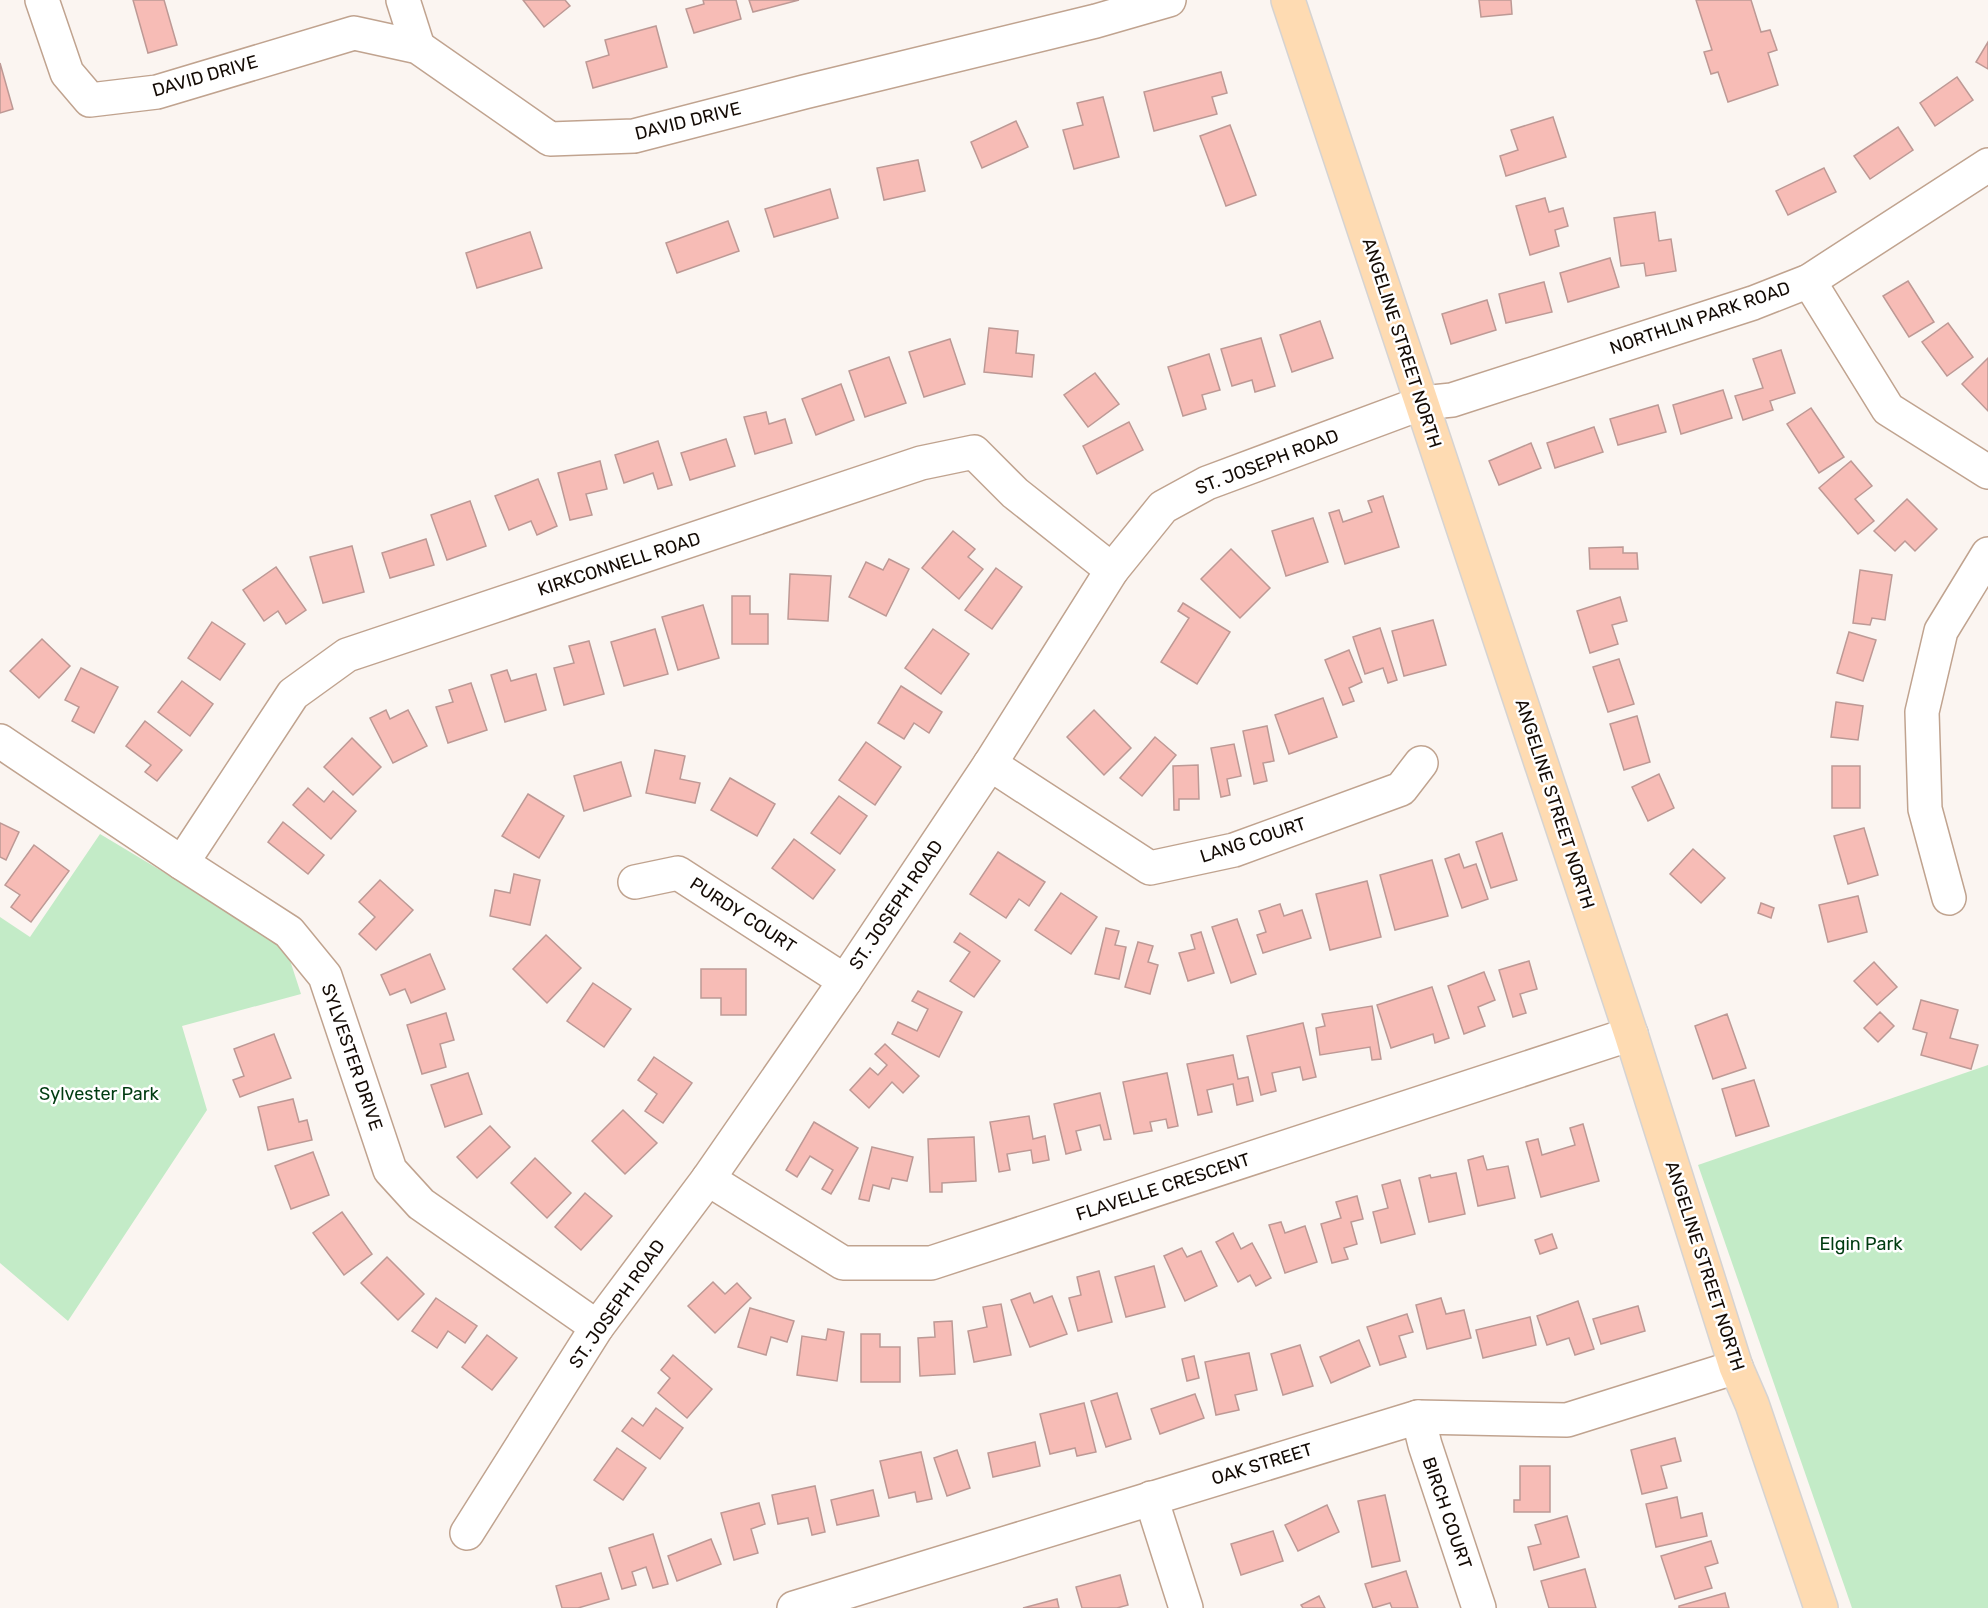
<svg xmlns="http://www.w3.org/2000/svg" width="1988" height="1608" viewBox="0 0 1988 1608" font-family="Rubik,sans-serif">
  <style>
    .green { fill: #c3ebc7 }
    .building { fill: #f7bcb6; stroke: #bd9995; stroke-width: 1.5 }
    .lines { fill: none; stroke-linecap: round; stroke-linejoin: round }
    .minor-casing { stroke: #c0a38f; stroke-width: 36 }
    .major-casing { stroke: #d5d3d2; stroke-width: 36 }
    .minor { stroke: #fff; stroke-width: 33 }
    .major { stroke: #fedbb2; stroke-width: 33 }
    .labels { text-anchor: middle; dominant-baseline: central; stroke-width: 5; stroke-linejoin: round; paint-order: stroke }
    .street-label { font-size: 18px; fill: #140b05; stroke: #fff }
    .park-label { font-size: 18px; fill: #003c11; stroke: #fff }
  </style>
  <rect width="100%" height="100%" fill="#fbf5f1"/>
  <g class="green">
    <path d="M100,834L285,945L301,994L182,1026L207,1110L68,1321L0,1263V917L30,937Z"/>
    <path d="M1988,1065V1608H1852L1698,1165Z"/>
  </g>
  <g class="building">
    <path d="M133,0H164L177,45L148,53Z"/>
    <path d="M523,0H565L570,6L544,27Z"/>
    <path d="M703,0H736L741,19L694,33L686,9L704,4Z"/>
    <path d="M749,0H799L753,12Z"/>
    <path d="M1479,0H1511L1512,14L1481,17Z"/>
    <path d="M1696,0H1751L1761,32L1770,30L1777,50L1768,53L1778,85L1728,102L1718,72L1711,74L1704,52L1712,50Z"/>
    <path d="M656,26L667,67L593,88L586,62L609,55L605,40Z"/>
    <path d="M1988,42V69L1976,62Z"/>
    <path d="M0,63L13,109L0,113Z"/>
    <path d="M1221,72L1227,93L1212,97L1217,114L1154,131L1144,92Z"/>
    <path d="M1957,77L1973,100L1935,126L1920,103Z"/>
    <path d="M1103,97L1119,157L1074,169L1063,130L1083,125L1077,103Z"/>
    <path d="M1553,117L1566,157L1506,176L1500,156L1518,150L1511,130Z"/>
    <path d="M1016,121L1028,147L982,168L971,142Z"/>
    <path d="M1230,125L1256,195L1226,206L1200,136Z"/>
    <path d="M1898,127L1913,150L1870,179L1854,156Z"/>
    <path d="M918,160L925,191L884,200L877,168Z"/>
    <path d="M1824,168L1836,192L1788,215L1776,191Z"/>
    <path d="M830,189L838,218L774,237L765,209Z"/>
    <path d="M1545,198L1549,212L1563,208L1568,226L1555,230L1559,246L1530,255L1516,206Z"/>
    <path d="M1655,212L1659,241L1671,239L1676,271L1646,276L1644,263L1621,266L1614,218Z"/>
    <path d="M728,221L739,251L677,273L666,243Z"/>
    <path d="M530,232L542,268L477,288L466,253Z"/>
    <path d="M1610,258L1619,287L1568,302L1560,273Z"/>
    <path d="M1908,281L1934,322L1909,337L1883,296Z"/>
    <path d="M1544,282L1552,312L1506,323L1499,294Z"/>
    <path d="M1487,300L1496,330L1451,344L1442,314Z"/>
    <path d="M1320,321L1333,358L1292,372L1280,335Z"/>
    <path d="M1948,323L1973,357L1947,376L1922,342Z"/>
    <path d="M989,328L1018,331L1016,353L1034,355L1032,377L984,372Z"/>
    <path d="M1261,338L1275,386L1255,392L1252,380L1232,386L1221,349Z"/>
    <path d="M950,339L965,384L924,397L909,352Z"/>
    <path d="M1781,350L1795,393L1770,401L1773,410L1743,420L1735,396L1763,388L1753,359Z"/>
    <path d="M1209,354L1220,390L1202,395L1206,409L1183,416L1168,367Z"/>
    <path d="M889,357L906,403L865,417L849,371Z"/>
    <path d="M1988,358V411L1962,384Z"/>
    <path d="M1095,373L1119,404L1088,427L1064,395Z"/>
    <path d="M841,384L854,420L816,435L802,399Z"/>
    <path d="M1723,390L1732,418L1681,434L1673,405Z"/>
    <path d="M1658,405L1666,432L1618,445L1610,419Z"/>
    <path d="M1811,408L1844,457L1819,473L1787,424Z"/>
    <path d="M766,412L769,424L785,419L792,443L755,454L744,417Z"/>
    <path d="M1129,422L1143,450L1097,474L1083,446Z"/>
    <path d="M1594,427L1603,452L1555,468L1547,443Z"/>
    <path d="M726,439L735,466L690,480L681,453Z"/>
    <path d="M658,441L672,485L658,489L653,473L624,483L615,455Z"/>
    <path d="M1531,443L1541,468L1499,485L1489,461Z"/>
    <path d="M600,461L607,489L586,494L592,515L570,520L558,473Z"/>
    <path d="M1851,461L1872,486L1855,499L1874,521L1858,534L1819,488Z"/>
    <path d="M538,479L557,526L537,535L531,521L509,530L495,496Z"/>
    <path d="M1383,496L1399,547L1345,564L1329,513L1339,510L1343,522L1372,512L1368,501Z"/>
    <path d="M1907,499L1937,529L1915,551L1905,541L1895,551L1874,531Z"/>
    <path d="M470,501L486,546L447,560L431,515Z"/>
    <path d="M1313,518L1328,562L1286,576L1272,531Z"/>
    <path d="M953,531L975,549L968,557L983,569L959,599L922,568Z"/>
    <path d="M426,539L434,565L390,578L382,553Z"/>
    <path d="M352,546L364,592L323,603L310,557Z"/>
    <path d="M1623,547V553H1637L1638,569H1590L1589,548Z"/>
    <path d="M1231,549L1270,588L1240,618L1201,579Z"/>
    <path d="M889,559L909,569L886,616L849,597L866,562L883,570Z"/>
    <path d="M276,567L306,610L286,624L278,611L264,621L243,590Z"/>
    <path d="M996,568L1022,587L992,629L965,610Z"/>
    <path d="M1860,570L1892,575L1885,620L1872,618L1870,625L1853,623Z"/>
    <path d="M790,574L831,576L828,621L788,619Z"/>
    <path d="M732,596H750V614H768V644H732Z"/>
    <path d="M1620,597L1627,621L1612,625L1618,644L1590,653L1577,611Z"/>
    <path d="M1183,603L1230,632L1197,684L1161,662L1189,618L1178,611Z"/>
    <path d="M703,605L719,658L678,670L662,617Z"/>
    <path d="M1433,620L1446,665L1404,676L1392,631Z"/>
    <path d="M212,622L245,644L220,680L188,658Z"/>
    <path d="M1380,628L1397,680L1388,683L1383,668L1365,674L1353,637Z"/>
    <path d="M655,629L668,674L624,686L611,642Z"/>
    <path d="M933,629L969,654L941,694L905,668Z"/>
    <path d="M1849,632L1876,640L1863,681L1837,673Z"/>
    <path d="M42,639L70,666L39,698L10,671Z"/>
    <path d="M589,641L604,694L564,705L554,668L574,663L569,646Z"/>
    <path d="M1349,650L1362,682L1349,688L1354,701L1343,705L1325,660Z"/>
    <path d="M1619,659L1634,704L1608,712L1593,667Z"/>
    <path d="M81,668L118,687L94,733L72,721L79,707L65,700Z"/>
    <path d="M507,670L511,681L536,674L546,710L505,722L491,675Z"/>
    <path d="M182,681L213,704L190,736L158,712Z"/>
    <path d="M471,683L487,730L448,743L436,707L453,702L449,690Z"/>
    <path d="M901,686L942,712L929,733L914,723L904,739L878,723Z"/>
    <path d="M1323,698L1337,737L1289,754L1275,715Z"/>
    <path d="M1836,702L1863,706L1858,740L1831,737Z"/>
    <path d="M386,710L390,719L408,710L427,746L393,763L370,718Z"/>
    <path d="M1094,710L1131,748L1104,775L1067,737Z"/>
    <path d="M1637,716L1650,762L1624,770L1610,724Z"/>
    <path d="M145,721L182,750L157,781L145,772L151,765L126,746Z"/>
    <path d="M1267,726L1274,761L1263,763L1267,781L1254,784L1243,731Z"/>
    <path d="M1155,737L1176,755L1142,796L1120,778Z"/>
    <path d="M352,738L381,767L353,795L324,767Z"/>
    <path d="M866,742L901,767L875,805L839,780Z"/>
    <path d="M1234,744L1241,776L1227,779L1230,795L1221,797L1211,748Z"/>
    <path d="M655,750L685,756L680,779L700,783L695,803L646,793Z"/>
    <path d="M621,762L631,796L584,811L574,776Z"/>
    <path d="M1198,765L1199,799H1179V810H1174L1173,766Z"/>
    <rect x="1832" y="766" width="28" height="42"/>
    <path d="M1659,774L1674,808L1648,821L1632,787Z"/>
    <path d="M730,778L775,804L757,836L711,810Z"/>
    <path d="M308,788L324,802L333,791L356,811L331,839L293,805Z"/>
    <path d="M528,794L564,816L539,858L502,836Z"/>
    <path d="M839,796L867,816L840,854L811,833Z"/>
    <path d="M283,822L324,855L308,874L268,842Z"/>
    <path d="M0,823L19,832L6,860L0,857Z"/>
    <path d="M1864,828L1878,875L1848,884L1834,836Z"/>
    <path d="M1502,833L1517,880L1491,888L1476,842Z"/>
    <path d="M794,839L835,870L813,899L772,868Z"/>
    <path d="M34,845L69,871L31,922L11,907L20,895L5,885Z"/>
    <path d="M1693,849L1725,878L1701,903L1670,874Z"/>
    <path d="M998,852L1045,882L1029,906L1019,899L1006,918L970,894Z"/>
    <path d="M1459,854L1464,868L1476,864L1488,899L1462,908L1445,859Z"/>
    <path d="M1432,860L1448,916L1395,930L1380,875Z"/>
    <path d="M514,874L540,880L530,925L490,916L495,890L510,893Z"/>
    <path d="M380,880L413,910L376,950L359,934L375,917L359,902Z"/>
    <path d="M1367,881L1381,937L1330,950L1316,894Z"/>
    <path d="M1061,893L1097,917L1071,954L1035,930Z"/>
    <path d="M1858,896L1867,932L1828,942L1819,905Z"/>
    <path d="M1761,903L1774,908L1771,918L1758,913Z"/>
    <path d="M1280,904L1284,916L1302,910L1311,938L1263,953L1257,935L1266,932L1259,911Z"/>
    <path d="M1237,919L1256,974L1231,983L1212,927Z"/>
    <path d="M1106,928L1119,931L1115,945L1126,947L1119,979L1095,974Z"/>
    <path d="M1201,932L1214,973L1188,981L1179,953L1195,949L1191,935Z"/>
    <path d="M960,933L1000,961L974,997L950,981L970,952L954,942Z"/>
    <path d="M546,935L581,968L547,1003L513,969Z"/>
    <path d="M1138,942L1153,946L1148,962L1158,965L1150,994L1125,987Z"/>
    <path d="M430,954L445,989L411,1003L405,989L390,995L381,975Z"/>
    <path d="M1529,961L1537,989L1520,994L1526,1013L1513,1017L1499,970Z"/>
    <path d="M1874,962L1897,987L1877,1005L1854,981Z"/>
    <path d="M701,969H746V1015H721V998H701Z"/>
    <path d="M1484,972L1495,1000L1478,1007L1485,1026L1464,1034L1448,986Z"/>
    <path d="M593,983L631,1009L604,1047L567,1021Z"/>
    <path d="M1432,987L1449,1038L1435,1043L1433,1034L1391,1048L1377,1005Z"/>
    <path d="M918,991L962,1012L939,1057L892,1034L898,1022L917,1031L928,1009L912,1001Z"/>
    <path d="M1921,1000L1958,1010L1950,1038L1978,1045L1971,1069L1921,1055L1927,1033L1913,1029Z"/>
    <path d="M1372,1006L1381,1059L1372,1060L1370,1047L1320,1055L1316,1028L1325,1026L1322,1014Z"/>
    <path d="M1880,1012L1894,1026L1878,1042L1864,1028Z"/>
    <path d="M446,1013L454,1040L440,1044L446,1067L422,1074L407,1025Z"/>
    <path d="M1727,1014L1746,1068L1713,1079L1695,1026Z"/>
    <path d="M1303,1023L1316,1077L1303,1080L1300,1067L1272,1073L1276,1091L1261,1095L1247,1036Z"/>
    <path d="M274,1034L291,1078L240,1097L233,1080L244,1076L234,1049Z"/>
    <path d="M885,1044L919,1076L903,1093L892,1082L869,1108L850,1090L870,1068L878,1075L887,1065L875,1054Z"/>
    <path d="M1233,1055L1238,1079L1248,1077L1253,1101L1237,1105L1233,1084L1207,1090L1212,1112L1198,1115L1187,1064Z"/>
    <path d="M654,1057L692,1083L663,1123L645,1111L657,1094L638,1080Z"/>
    <path d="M468,1073L482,1114L445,1127L431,1085Z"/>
    <path d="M1167,1073L1178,1126L1168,1128L1166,1119L1150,1122L1152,1131L1134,1134L1123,1082Z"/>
    <path d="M1754,1080L1769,1126L1736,1136L1722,1089Z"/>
    <path d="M1100,1093L1111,1139L1104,1140L1100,1125L1076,1131L1081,1150L1066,1154L1054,1104Z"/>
    <path d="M293,1099L299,1122L307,1120L312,1140L268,1150L258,1107Z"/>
    <path d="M623,1110L657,1143L625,1174L592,1141Z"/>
    <path d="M1029,1116L1033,1139L1045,1136L1049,1160L1033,1163L1031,1150L1007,1154L1010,1170L999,1172L990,1122Z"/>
    <path d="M814,1122L858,1148L831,1194L822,1189L833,1170L810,1156L797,1177L786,1170Z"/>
    <path d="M1583,1124L1599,1181L1541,1197L1526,1142L1538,1139L1542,1155L1575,1145L1570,1128Z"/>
    <path d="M490,1126L510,1147L477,1178L457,1157Z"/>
    <path d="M974,1137L976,1181L942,1183V1192H930L928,1139Z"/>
    <path d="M872,1147L913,1157L907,1181L892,1178L889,1189L873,1185L869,1201L859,1199Z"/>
    <path d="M313,1152L329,1195L291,1209L275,1166Z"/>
    <path d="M1483,1156L1487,1170L1508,1166L1515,1198L1478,1206L1468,1160Z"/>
    <path d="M535,1158L571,1193L547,1218L511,1183Z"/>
    <path d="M1456,1173L1465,1214L1429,1222L1419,1178L1430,1175L1431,1178Z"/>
    <path d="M1400,1180L1415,1234L1381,1243L1373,1212L1388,1208L1382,1185Z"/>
    <path d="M585,1193L612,1216L581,1250L555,1227Z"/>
    <path d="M1357,1196L1363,1219L1351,1222L1357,1244L1344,1248L1348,1259L1332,1263L1321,1224L1341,1218L1336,1202Z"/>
    <path d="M342,1212L372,1254L344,1275L313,1233Z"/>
    <path d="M1281,1222L1285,1233L1305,1226L1317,1262L1285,1273L1269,1225Z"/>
    <path d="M1233,1233L1241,1249L1252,1243L1271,1278L1256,1286L1250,1275L1238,1282L1216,1242Z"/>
    <path d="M1552,1234L1557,1248L1540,1254L1535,1240Z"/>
    <path d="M1182,1248L1187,1257L1201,1251L1217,1286L1185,1301L1164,1256Z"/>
    <path d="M387,1257L424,1294L398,1320L361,1283Z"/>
    <path d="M1154,1266L1165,1307L1126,1317L1115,1277Z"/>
    <path d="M1099,1271L1112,1322L1078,1331L1069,1298L1081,1295L1077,1277Z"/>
    <path d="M713,1282L725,1294L737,1283L751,1298L715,1333L688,1306Z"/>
    <path d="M1030,1293L1034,1303L1052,1296L1067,1334L1030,1347L1011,1300Z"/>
    <path d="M436,1298L477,1326L465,1343L448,1331L437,1348L412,1331Z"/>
    <path d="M1441,1298L1446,1314L1464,1310L1471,1338L1427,1349L1416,1305Z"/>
    <path d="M1578,1301L1594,1349L1575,1355L1569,1338L1547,1345L1537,1316Z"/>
    <path d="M1001,1304L1011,1355L974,1362L968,1331L987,1327L983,1307Z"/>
    <path d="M1638,1306L1645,1331L1601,1344L1593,1319Z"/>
    <path d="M750,1308L794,1321L787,1342L771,1337L766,1355L738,1347Z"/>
    <path d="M1407,1314L1413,1332L1399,1336L1406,1357L1380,1365L1367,1327Z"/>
    <path d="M1530,1317L1536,1345L1483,1358L1476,1330Z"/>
    <path d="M952,1321L955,1374L920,1376L918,1338L935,1337L934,1322Z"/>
    <path d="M828,1329L844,1332L837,1381L797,1375L802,1336L826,1340Z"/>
    <path d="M861,1334H880V1347H900V1382H861Z"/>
    <path d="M487,1335L517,1358L492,1390L462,1367Z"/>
    <path d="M1359,1340L1370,1366L1331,1383L1320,1357Z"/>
    <path d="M1300,1345L1313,1386L1283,1395L1271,1354Z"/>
    <path d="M1249,1353L1257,1390L1235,1395L1239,1410L1216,1415L1205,1362Z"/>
    <path d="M673,1355L712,1389L687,1418L658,1393L670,1378L661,1370Z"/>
    <path d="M1194,1356L1199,1378L1187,1381L1182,1359Z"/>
    <path d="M1117,1393L1131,1439L1106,1447L1091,1401Z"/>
    <path d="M1195,1394L1204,1418L1160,1434L1151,1409Z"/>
    <path d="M1084,1403L1096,1452L1077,1456L1075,1448L1050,1454L1040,1414Z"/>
    <path d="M656,1408L683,1428L660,1459L622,1431L632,1418L643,1426Z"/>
    <path d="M1675,1438L1681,1461L1661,1466L1667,1488L1642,1494L1631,1450Z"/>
    <path d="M1035,1442L1040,1466L993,1477L988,1453Z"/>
    <path d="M617,1448L646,1468L623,1500L594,1480Z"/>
    <path d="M957,1450L970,1488L947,1496L934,1458Z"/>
    <path d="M921,1452L932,1499L917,1502L915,1492L889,1498L880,1461Z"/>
    <path d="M1520,1466H1550V1512H1514V1500H1520Z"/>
    <path d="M815,1486L825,1532L812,1535L808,1518L778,1524L772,1495Z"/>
    <path d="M873,1490L879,1516L837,1525L831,1500Z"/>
    <path d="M1385,1495L1400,1561L1372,1567L1358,1501Z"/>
    <path d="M1677,1497L1681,1518L1702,1513L1707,1536L1656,1547L1646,1504Z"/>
    <path d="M759,1503L765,1524L751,1529L758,1553L734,1560L721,1513Z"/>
    <path d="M1327,1505L1339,1532L1298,1551L1285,1525Z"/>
    <path d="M1567,1516L1579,1557L1534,1570L1528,1547L1541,1544L1535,1525Z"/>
    <path d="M1273,1531L1283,1561L1241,1575L1231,1544Z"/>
    <path d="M653,1534L668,1584L653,1588L646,1567L632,1572L636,1585L622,1589L609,1548Z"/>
    <path d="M711,1539L721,1564L677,1581L668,1556Z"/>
    <path d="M1711,1541L1718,1563L1705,1567L1712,1588L1675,1599L1661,1556Z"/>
    <path d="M1585,1569L1596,1608H1549L1541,1581Z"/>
    <path d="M1406,1571L1418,1608H1392L1390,1603L1373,1608L1365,1584Z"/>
    <path d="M601,1573L609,1599L578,1608H562L556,1586Z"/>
    <path d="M1120,1575L1128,1605L1117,1608H1082L1076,1587Z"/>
    <path d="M1725,1593L1729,1608H1679V1606Z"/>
    <path d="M1319,1596L1325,1608H1303L1301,1605Z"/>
    <path d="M1057,1599L1059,1608H1023Z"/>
  </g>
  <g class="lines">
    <defs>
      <g id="minor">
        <path d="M42,0L67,73L90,100L157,92L354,33L418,47L550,139L634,136L804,92L1096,21L1169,0"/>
        <path d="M403,0L418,47"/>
        <path d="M1809,281L1888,409L1988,472"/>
        <path d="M0,741L182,863L289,932L325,976L390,1170L421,1204L597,1327"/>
        <path d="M990,764L1150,868L1234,850L1401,789L1421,763"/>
        <path d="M182,863L293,694L347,655L921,463L974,452L1015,493L1112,570"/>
        <path d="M635,882L678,873L845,981"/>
        <path d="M1949,898L1925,809L1922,712L1941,631L1988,554"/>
        <path d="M708,1179L843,1263H931L1631,1034"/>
        <path d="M1418,1417L1425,1445L1479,1608"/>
        <path d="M1151,1498L1186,1608"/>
        <path d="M467,1533L597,1327L708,1179L845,981L990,764L1112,570L1163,507L1207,483L1422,403L1452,400L1753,303L1809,281L1988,165"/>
        <path d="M794,1608L1418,1417L1567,1420L1736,1367"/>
      </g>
      <path id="major" d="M1288,0L1631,1034L1736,1367L1752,1404L1821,1608"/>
    </defs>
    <use href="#minor" class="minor-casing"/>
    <use href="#major" class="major-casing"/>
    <use href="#minor" class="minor"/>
    <use href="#major" class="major"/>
  </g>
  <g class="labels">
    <g class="street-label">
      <text transform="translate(205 76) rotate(-16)">DAVID DRIVE</text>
      <text transform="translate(688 121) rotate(-14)">DAVID DRIVE</text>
      <text transform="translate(1700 318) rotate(-19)">NORTHLIN PARK ROAD</text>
      <text transform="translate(1402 343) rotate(72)">ANGELINE STREET NORTH</text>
      <text transform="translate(1267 462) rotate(-21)">ST. JOSEPH ROAD</text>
      <text transform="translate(619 564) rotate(-18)">KIRKCONNELL ROAD</text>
      <text transform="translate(1555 804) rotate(72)">ANGELINE STREET NORTH</text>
      <text transform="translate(1253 840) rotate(-18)">LANG COURT</text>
      <text transform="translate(896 905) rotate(-56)">ST. JOSEPH ROAD</text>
      <text transform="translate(743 915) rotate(33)">PURDY COURT</text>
      <text transform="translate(352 1057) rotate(71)">SYLVESTER DRIVE</text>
      <text transform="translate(1163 1187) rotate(-18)">FLAVELLE CRESCENT</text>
      <text transform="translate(1705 1266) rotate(72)">ANGELINE STREET NORTH</text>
      <text transform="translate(617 1304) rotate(-55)">ST. JOSEPH ROAD</text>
      <text transform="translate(1262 1464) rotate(-17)">OAK STREET</text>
      <text transform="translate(1447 1513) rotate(71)">BIRCH COURT</text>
    </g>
    <g class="park-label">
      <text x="99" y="1094">Sylvester Park</text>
      <text x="1861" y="1244">Elgin Park</text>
    </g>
  </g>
</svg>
